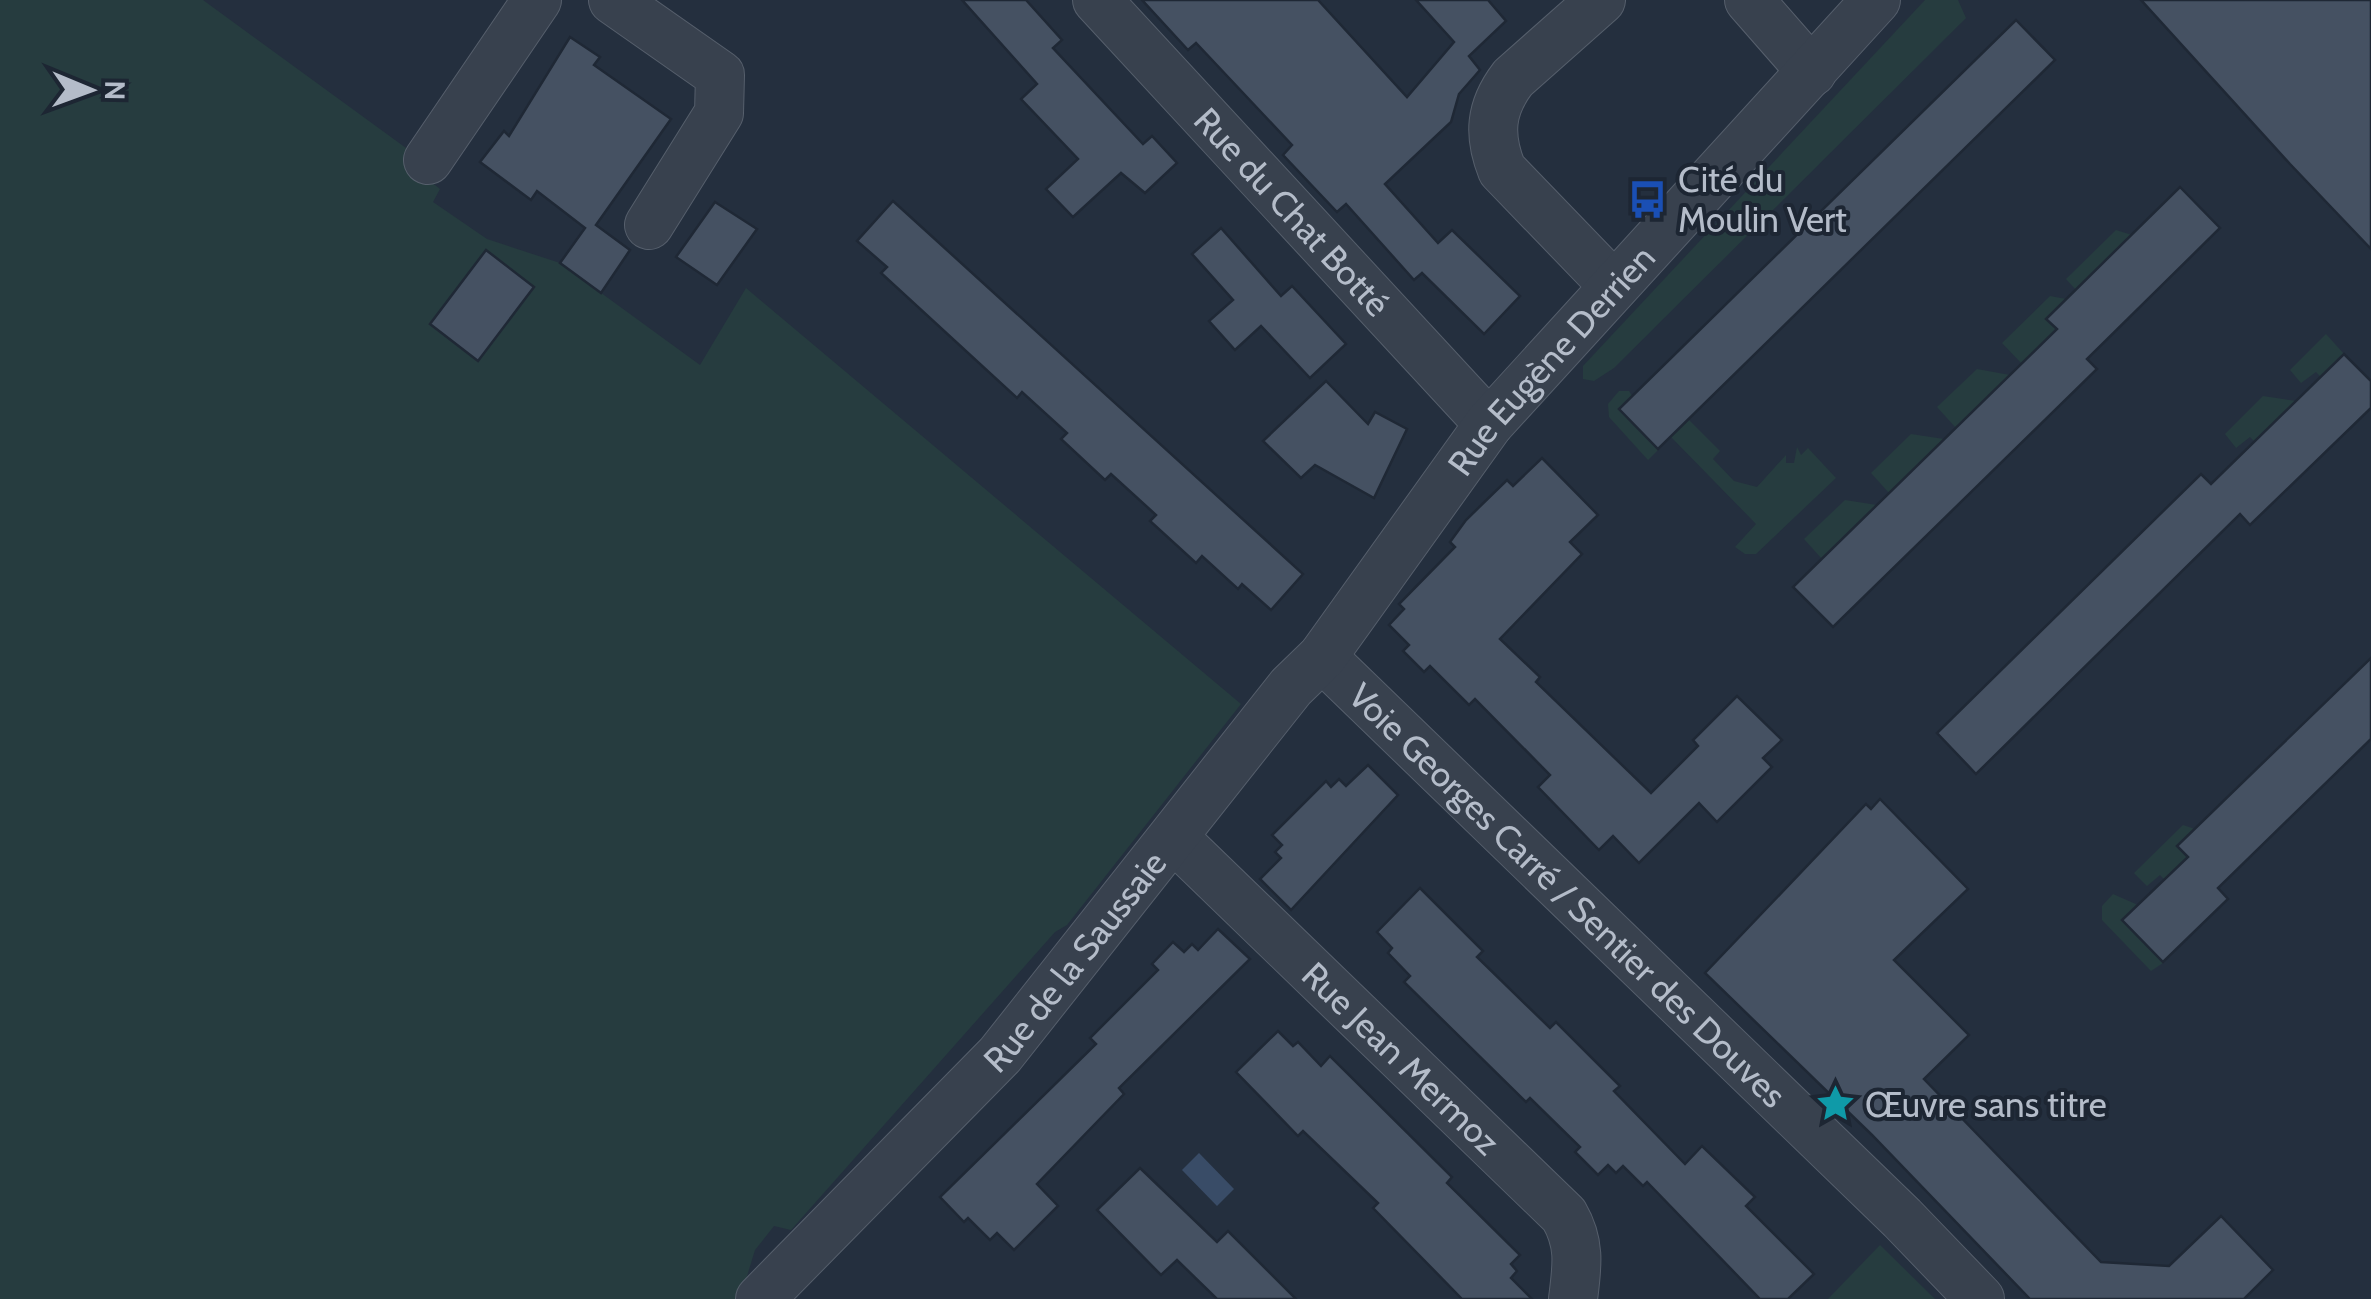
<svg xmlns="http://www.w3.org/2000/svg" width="2371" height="1299" viewBox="0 0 2371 1299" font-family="Cabin,sans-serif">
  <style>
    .green { fill: #263c3f }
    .water { fill: #394c67 }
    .building { fill: #455162; stroke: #1f2835; stroke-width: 2.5 }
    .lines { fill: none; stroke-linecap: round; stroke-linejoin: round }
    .minor-casing { stroke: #565f6c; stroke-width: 50 }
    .minor { stroke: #38414e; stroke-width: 48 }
    .labels { text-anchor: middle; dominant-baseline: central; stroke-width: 8; stroke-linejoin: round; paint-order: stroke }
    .poi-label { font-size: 35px; fill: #b4bcc9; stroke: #1d2633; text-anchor: start }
    .street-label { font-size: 35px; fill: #b4bcc9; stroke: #1d2633 }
  </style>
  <rect width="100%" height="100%" fill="#242f3e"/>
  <g class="green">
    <path d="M0,0H203L417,156L410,165L440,189L433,202L487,239L560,263L700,365L746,288L1241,704L1067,925L1055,932L791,1230L774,1226L755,1250L740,1299H0Z"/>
    <path d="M1925,0H1958L1966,18L1614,368L1594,381L1583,379V366Z"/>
    <path d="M2116,230L2132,235L2076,290L2066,279Z"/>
    <path d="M2050,296L2066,299L2047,318L2057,329L2022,364L2002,343Z"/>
    <path d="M2326,334L2344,354L2321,377L2316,372L2301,383L2290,370Z"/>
    <path d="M1977,369L2010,375L1956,428L1937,407Z"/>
    <path d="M1619,391H1629L1632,396L1619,409L1659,449L1648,460L1609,417L1608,404Z"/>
    <path d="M2263,396L2296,401L2254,441L2250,437L2236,448L2225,434Z"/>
    <path d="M1689,420L1720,451L1713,459L1734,481L1757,487L1786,455V463H1794L1797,447L1801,455L1808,448L1836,478L1756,554H1745L1735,547L1756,524L1671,437Z"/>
    <path d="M1911,434L1944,439L1889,493L1871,473Z"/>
    <path d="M1845,500L1877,505L1822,559L1804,539Z"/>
    <path d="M2183,825L2195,829L2188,857L2165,880L2160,875L2147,886L2134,873Z"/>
    <path d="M2113,894L2138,905L2123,921L2163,963L2151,971L2102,920V906Z"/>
    <path d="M1880,1245L1935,1299H1828Z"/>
  </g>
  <path class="water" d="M1199,1153L1234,1189L1217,1206L1182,1170Z"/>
  <g class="building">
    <path d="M962,0H1026L1062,40L1053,48L1143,144L1152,136L1177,163L1145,193L1121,173L1073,217L1046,189L1078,159L1021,99L1037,84Z"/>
    <path d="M1142,0H1318L1407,97L1454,42L1416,0H1488L1506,21L1469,56L1480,70L1459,94L1451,122L1385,184L1438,243L1452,230L1520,296L1484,334L1422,273L1414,280L1346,204L1337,212L1283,155L1292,145L1196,43L1188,50Z"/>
    <path d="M2141,0H2371V249L2290,164Z"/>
    <path d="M2016,20L2055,60L1658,449L1619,409Z"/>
    <path d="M570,37L600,57L594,65L671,119L596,225L630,250L601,293L560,263L585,228L537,191L531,200L480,162L504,131L509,136Z"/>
    <path d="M2180,187L2220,228L2087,359L2097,369L1833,627L1793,587L2057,329L2046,319Z"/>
    <path d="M893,201L1303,574L1271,610L1242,584L1238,589L1202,556L1196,563L1150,521L1156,515L1111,474L1105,480L1061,439L1067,433L1022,392L1017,398L881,273L887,267L857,241Z"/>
    <path d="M715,202L757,229L717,285L676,257Z"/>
    <path d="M1221,228L1281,296L1292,286L1346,344L1310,378L1261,326L1235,350L1209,321L1233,300L1192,254Z"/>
    <path d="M486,250L534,287L478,361L430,324Z"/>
    <path d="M2344,354L2371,381V408L2250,525L2240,514L1976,774L1937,733L2201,474L2211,484Z"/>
    <path d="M1326,381L1368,424L1375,412L1407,429L1374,498L1315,465L1301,478L1263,441Z"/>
    <path d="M1542,458L1598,515L1570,542L1582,554L1500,639L1540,677L1536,682L1651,793L1698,746L1693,740L1737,696L1782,740L1763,758L1772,767L1717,822L1699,803L1639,863L1613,836L1599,850L1538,787L1550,775L1475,699L1469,705L1430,666L1424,672L1403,651L1409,645L1389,625L1404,609L1399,604L1455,547L1450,542L1466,520L1507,480L1513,486Z"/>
    <path d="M2371,658V739L2218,888L2228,899L2163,962L2122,920L2188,857L2177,846Z"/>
    <path d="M1368,765L1398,795L1291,910L1260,879L1281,858L1275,852L1282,845L1272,835L1326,781L1331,787L1339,779L1346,786Z"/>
    <path d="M1880,799L1968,889L1894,960L1969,1035L1924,1079L2101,1262L2169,1266L2221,1216L2273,1270L2244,1299H2030L1872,1135L1705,973L1866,804L1871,809Z"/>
    <path d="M1420,888L1483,951L1477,957L1550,1028L1556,1022L1620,1086L1614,1091L1685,1164L1702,1146L1755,1197L1746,1206L1814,1274L1788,1299H1760L1647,1182L1643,1186L1623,1166L1616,1173L1608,1165L1598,1175L1575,1152L1580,1147L1530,1098L1526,1102L1404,982L1410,976L1388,953L1392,948L1377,932Z"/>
    <path d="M1218,929L1250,959L1119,1088L1124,1094L1037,1184L1058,1206L1014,1250L997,1233L990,1240L968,1218L964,1222L940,1197L1096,1044L1090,1038L1158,970L1152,964L1173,942L1184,952L1192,944L1198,950Z"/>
    <path d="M1278,1031L1293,1046L1298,1042L1321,1066L1330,1056L1452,1177L1447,1183L1520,1255L1511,1264L1517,1271L1511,1278L1532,1299H1462L1373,1208L1378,1203L1303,1131L1298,1136L1236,1072Z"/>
    <path d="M1140,1168L1217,1242L1228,1231L1296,1299H1217L1177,1260L1161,1275L1097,1210Z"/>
  </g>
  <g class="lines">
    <defs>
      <g id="minor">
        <path d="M613,0L720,75L719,113L649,225"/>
        <path id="s1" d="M1097,0L1489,424"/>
        <path d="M1601,0L1513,78C1490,108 1488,135 1502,170L1612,284"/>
        <path d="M1749,0L1812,72"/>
        <path d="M428,160L537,0"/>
        <path id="s2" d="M1322,657L1902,1218L1980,1299"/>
        <path id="s3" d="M1175,839L1564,1215C1581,1244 1577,1267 1573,1299"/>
        <path id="s4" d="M760,1299L1000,1055L1291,687L1322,657L1489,424L1876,0"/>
      </g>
    </defs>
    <use href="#minor" class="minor-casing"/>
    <use href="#minor" class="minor"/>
  </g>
  <defs>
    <symbol id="bus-bare" viewBox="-9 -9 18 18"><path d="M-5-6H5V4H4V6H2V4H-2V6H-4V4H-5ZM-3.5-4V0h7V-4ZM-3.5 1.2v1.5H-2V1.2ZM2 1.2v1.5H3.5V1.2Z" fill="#1a4fb4" stroke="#1d2633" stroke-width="2.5" paint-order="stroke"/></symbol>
    <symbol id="sight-bare" viewBox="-9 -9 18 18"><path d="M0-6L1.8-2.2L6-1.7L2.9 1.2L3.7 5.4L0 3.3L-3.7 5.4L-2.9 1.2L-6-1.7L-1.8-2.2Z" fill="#0f9aa8" stroke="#1d2633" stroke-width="2.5" paint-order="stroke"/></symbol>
  </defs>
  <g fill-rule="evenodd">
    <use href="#bus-bare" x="1620" y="172" width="55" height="55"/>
    <use href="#sight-bare" x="1808" y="1076" width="55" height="55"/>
  </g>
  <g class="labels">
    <g class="poi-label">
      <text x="1678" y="179">Cité du<tspan x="1678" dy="40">Moulin Vert</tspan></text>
      <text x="1865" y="1104">Œuvre sans titre</text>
    </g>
    <g class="street-label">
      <text stroke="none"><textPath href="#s1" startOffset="288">Rue du Chat Botté</textPath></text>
      <text stroke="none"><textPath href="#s4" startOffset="1230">Rue Eugène Derrien</textPath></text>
      <text stroke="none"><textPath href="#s2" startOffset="342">Voie Georges Carré / Sentier des Douves</textPath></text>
      <text stroke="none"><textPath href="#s4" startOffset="462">Rue de la Saussaie</textPath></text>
      <text stroke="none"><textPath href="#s3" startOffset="315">Rue Jean Mermoz</textPath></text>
    </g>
  </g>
  <g transform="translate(90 90) rotate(91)" stroke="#1d2633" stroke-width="8" paint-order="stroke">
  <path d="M0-8L18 38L0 25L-18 38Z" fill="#b4bcc9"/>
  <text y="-15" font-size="28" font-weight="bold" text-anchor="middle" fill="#b4bcc9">N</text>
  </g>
</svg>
